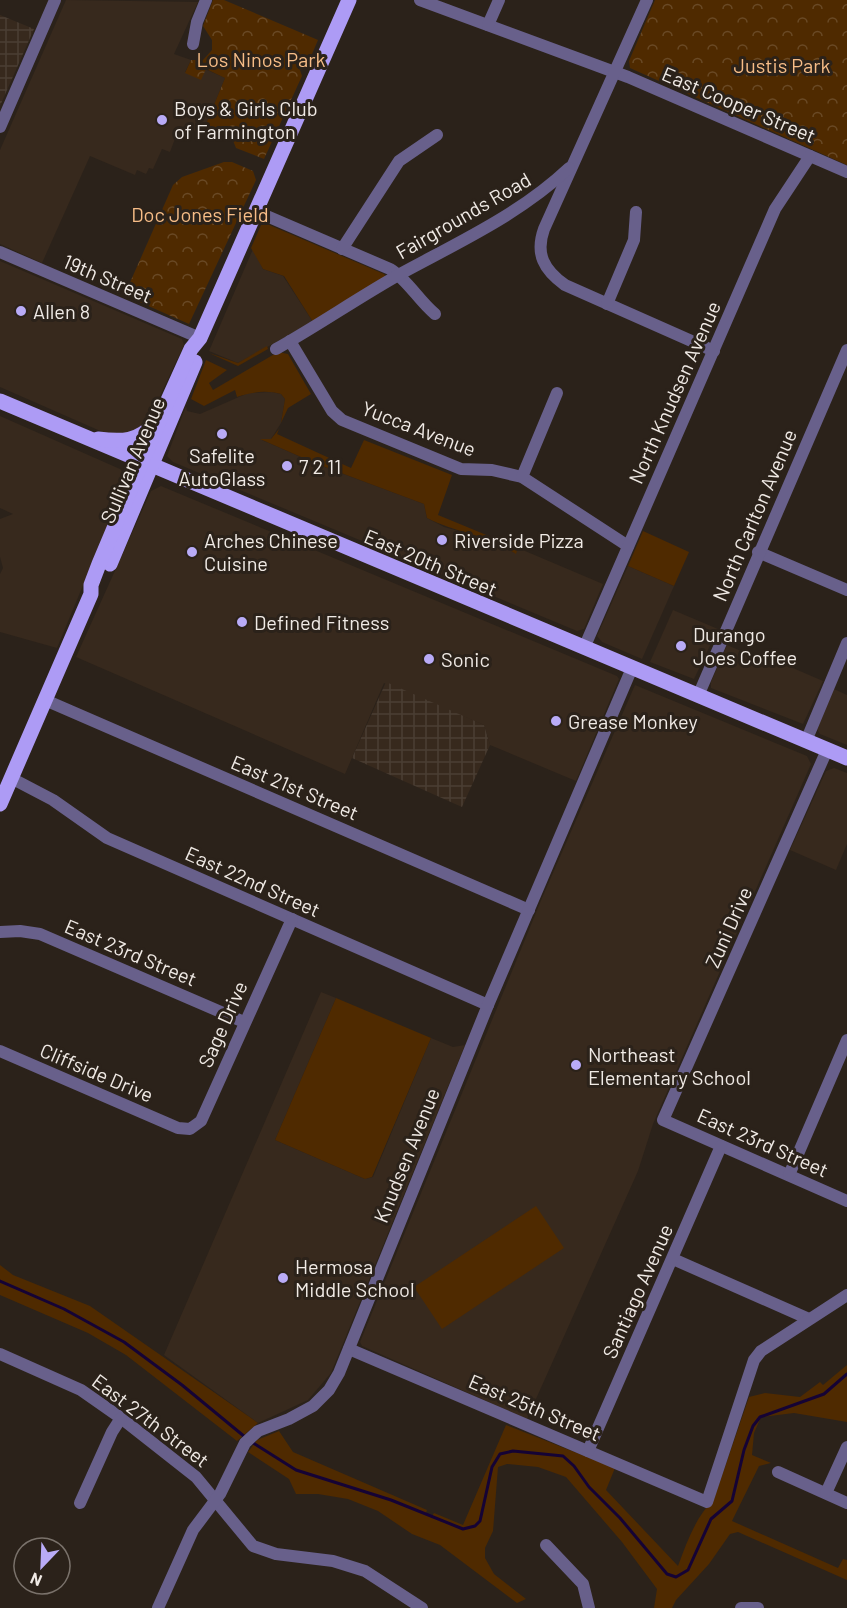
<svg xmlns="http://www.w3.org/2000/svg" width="847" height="1608" viewBox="0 0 847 1608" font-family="Barlow,sans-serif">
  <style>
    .built { fill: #37291d }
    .industrial { fill: url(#industrial-grid) }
    .grass { fill: #4f2a00 }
    .park { fill: url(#park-crowns) }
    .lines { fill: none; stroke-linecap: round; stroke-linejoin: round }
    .stream { stroke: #150335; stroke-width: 3 }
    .minor { stroke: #68608b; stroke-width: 12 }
    .major { stroke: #ad9bf5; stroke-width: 15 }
    .poi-dot { fill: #b9abf7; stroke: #2b221a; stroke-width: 2 }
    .labels { text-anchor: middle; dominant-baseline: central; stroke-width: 6; stroke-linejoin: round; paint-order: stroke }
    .park-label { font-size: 20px; fill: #f7bd87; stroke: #2b221a }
    .street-label { font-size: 20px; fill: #f0eae5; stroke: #2b221a }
    .poi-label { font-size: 20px; fill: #f0eae5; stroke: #2b221a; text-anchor: start }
  </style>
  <defs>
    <pattern id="industrial-grid" width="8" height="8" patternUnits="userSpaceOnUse" patternTransform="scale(1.5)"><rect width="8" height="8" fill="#37291d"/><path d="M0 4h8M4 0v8" fill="none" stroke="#4a3e33"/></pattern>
    <pattern id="park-crowns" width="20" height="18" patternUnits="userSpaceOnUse" patternTransform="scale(1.5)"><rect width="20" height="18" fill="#4f2a00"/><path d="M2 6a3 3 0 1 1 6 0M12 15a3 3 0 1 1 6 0" fill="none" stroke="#694925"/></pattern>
  </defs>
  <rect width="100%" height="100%" fill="#2b221a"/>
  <g class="built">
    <path d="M66,0L198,2L174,54L191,60L185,72L205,69L225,78L202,134L193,130L187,132L189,136H176L170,152L162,149L153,169L149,168L146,174L137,170L135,175L90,156L42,263L0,244V150Z"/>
    <path d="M253,249L263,269L283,276L313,322L238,363L209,351Z"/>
    <path d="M0,261L182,339L184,345L144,430L114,437L0,387Z"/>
    <path d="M272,392L281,394L285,399L281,423L271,439L262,440L317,464L424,504L427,518L444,527L494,541L515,553L518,548L603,584L584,629L577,631L173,462L167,456L186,406L187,411L200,414L248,393Z"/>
    <path d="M0,416L120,469L126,475L125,484L57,648L0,632V574L3,568L0,557V519L13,514L0,508Z"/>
    <path d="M161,486L617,676L619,679L576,781L490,745L484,725L384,683L345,774L76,657L151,491Z"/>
    <path d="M628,566L674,586L642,659L602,642L597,636Z"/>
    <path d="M673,610L718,629L694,679L650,662Z"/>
    <path d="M727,645L769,663L772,659L823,681L803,724L711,688V682Z"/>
    <path d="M635,685L807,756L811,764L653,1124L638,1171L527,1419L362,1346L360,1342L542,898Z"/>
    <path d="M834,689L847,695V745L820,734L817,729Z"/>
    <path d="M834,768L847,773V844L836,870L790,850L826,771Z"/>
    <path d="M321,992L336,998L275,1140L365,1179L373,1177L431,1038L453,1047L465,1045L331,1373L308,1400L258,1423L164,1355Z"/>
  </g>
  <g class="industrial">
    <path d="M0,15L34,29L0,106Z"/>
    <path d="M386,682L484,725L490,745L462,807L352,758Z"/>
  </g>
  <g class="grass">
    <path d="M267,224L384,274L386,277L313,322L284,276L263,269L251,248L261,225Z"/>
    <path d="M267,346L268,349L238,366L209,353L238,363Z"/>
    <path d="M278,352L288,354L311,394L288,408L281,423L285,399L281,394C266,390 251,392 237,397L235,390L204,406L191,399L206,360L227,370L209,383L213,390Z"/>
    <path d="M279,429L277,434L351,468L364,440L452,475L438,515L518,548L516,554C489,535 456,533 427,518L424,504L317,464L260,439H271Z"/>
    <path d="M643,531L689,552L674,586L628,566Z"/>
    <path d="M336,998L431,1038L372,1177L365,1179L275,1140Z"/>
    <path d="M536,1206L564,1248L442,1329L414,1287Z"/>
    <path d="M0,1265L13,1275L90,1306L258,1423L237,1441L126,1355L88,1333L0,1295Z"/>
    <path d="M847,1365V1422L794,1413L761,1417L754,1433L752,1455L771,1463L759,1466L732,1521L838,1568L843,1559L847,1560V1580L738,1532L730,1534L709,1564L676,1600L672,1608H654L657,1589L622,1542L566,1477L538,1467L507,1464L498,1467L493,1531L485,1548V1558L494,1574L526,1599L517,1603L440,1545L412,1534L378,1511L348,1499L318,1494H296L289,1479L248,1452L257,1440L279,1431L293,1452L427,1510L426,1513L432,1516L434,1513L463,1525L506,1425L615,1468L606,1490L678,1566C687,1542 695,1518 714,1499L749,1397L765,1393L800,1397L820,1382L823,1385Z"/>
  </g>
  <g class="park">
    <path d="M213,0H224L318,40L306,68L300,70L302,76L264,159L236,148L230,133L223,135L221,131L217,132V140L202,134L225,78L206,69L201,80L185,73L191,60H203L212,50V40L203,26Z"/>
    <path d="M655,0H847V165L630,68L629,61Z"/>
    <path d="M224,162H232L253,171L256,180L189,324L135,300L130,295L128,287L173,185L182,177Z"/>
  </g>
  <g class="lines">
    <g class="stream">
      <path d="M0,1281L64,1309L124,1342L182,1385L245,1437"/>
      <path d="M250,1441L296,1470L391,1500L463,1529L475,1526L480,1521L492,1467L500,1454L513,1451L563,1456L574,1466L589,1487L620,1518L667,1574L676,1577L688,1570L711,1519L732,1501L744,1450L753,1426L760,1417L824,1394L847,1374"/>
    </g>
    <g class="minor">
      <path d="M420,0L628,77L847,172"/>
      <path d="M647,0L544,229C535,254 544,270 565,285L714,351"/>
      <path d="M488,25L499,0"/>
      <path d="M193,44L197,22L206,0"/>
      <path d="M0,127L55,0"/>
      <path d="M255,211L390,269C407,279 419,301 435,314"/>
      <path d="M342,249L399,161L437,135"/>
      <path d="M0,252L200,338"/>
      <path d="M607,304L634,240L636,212"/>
      <path d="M290,341L332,411L342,420L461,469L492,470L522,477L628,546"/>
      <path d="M276,349C319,325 359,297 402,273C461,241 520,214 569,168"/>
      <path d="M522,477L557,393"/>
      <path d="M758,552L847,590"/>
      <path d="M584,648L775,209L810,156"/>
      <path d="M698,696L847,350"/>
      <path d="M45,700L529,910"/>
      <path d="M806,741L847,643"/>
      <path d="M827,750L663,1120L847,1201"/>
      <path d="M11,778L53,800L107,838L488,1005"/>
      <path d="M0,932L20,931L40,934L244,1022"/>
      <path d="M0,1051L178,1128L190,1129L201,1121L292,919"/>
      <path d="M789,1175L847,1040"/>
      <path d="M673,1259L809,1319"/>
      <path d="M349,1349L707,1502L754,1360L761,1351L847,1295"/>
      <path d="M0,1354L81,1390L121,1418L196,1477L253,1546L276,1554L333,1561L365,1571L422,1608"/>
      <path d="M588,1451L721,1146"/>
      <path d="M778,1472L847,1503"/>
      <path d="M826,1493L847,1447"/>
      <path d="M80,1503L112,1432L121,1418"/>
      <path d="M546,1545L583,1584L589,1608"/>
      <path d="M158,1608L193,1530L220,1494L245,1443L258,1431L289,1419L313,1406L329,1390L339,1373L488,1005L632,668"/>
      <path d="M741,1608H758"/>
    </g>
    <g class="major">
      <path d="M0,401L847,758"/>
      <path d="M98,439C122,442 138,442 155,423"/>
      <path d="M110,564L195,362"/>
      <path d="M0,804L91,594V585L99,564L168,400L191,349L200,338L349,0"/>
    </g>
  </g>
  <g class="poi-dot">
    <circle cx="162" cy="120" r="6"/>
    <circle cx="21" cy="311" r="6"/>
    <circle cx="222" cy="434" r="6"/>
    <circle cx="287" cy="466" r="6"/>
    <circle cx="442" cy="540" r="6"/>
    <circle cx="192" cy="552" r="6"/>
    <circle cx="242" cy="622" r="6"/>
    <circle cx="681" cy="646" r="6"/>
    <circle cx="429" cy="659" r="6"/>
    <circle cx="556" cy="721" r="6"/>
    <circle cx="576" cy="1065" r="6"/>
    <circle cx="283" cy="1278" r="6"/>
  </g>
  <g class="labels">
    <g class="park-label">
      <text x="261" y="59">Los Ninos Park</text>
      <text x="782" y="65">Justis Park</text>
      <text x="200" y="214">Doc Jones Field</text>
    </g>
    <g class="street-label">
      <text transform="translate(739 104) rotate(23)">East Cooper Street</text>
      <text transform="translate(463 215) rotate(-30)">Fairgrounds Road</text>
      <text transform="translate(108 278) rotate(23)">19th Street</text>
      <text transform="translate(674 392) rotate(-66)">North Knudsen Avenue</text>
      <text transform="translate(419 428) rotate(21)">Yucca Avenue</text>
      <text transform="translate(132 460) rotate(-67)">Sullivan Avenue</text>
      <text transform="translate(754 515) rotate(-67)">North Carlton Avenue</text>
      <text transform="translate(431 562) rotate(23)">East 20th Street</text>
      <text transform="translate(295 787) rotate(23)">East 21st Street</text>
      <text transform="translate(253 881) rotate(24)">East 22nd Street</text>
      <text transform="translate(728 927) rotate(-66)">Zuni Drive</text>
      <text transform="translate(131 952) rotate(23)">East 23rd Street</text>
      <text transform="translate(222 1024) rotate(-66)">Sage Drive</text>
      <text transform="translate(97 1072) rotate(23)">Cliffside Drive</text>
      <text transform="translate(763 1142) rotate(24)">East 23rd Street</text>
      <text transform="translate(406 1155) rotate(-68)">Knudsen Avenue</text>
      <text transform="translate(637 1291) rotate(-66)">Santiago Avenue</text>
      <text transform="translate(535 1407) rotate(23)">East 25th Street</text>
      <text transform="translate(151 1420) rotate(37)">East 27th Street</text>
    </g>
    <g class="poi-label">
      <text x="174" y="108">Boys &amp; Girls Club<tspan x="174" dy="23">of Farmington</tspan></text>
      <text x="33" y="311">Allen 8</text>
      <text x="222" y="455" text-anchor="middle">Safelite<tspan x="222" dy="23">AutoGlass</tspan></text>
      <text x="299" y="466">7 2 11</text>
      <text x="204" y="540">Arches Chinese<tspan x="204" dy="23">Cuisine</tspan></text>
      <text x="454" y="540">Riverside Pizza</text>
      <text x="254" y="622">Defined Fitness</text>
      <text x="693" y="634">Durango<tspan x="693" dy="23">Joes Coffee</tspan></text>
      <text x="441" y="659">Sonic</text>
      <text x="568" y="721">Grease Monkey</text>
      <text x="588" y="1054">Northeast<tspan x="588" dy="23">Elementary School</tspan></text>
      <text x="295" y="1266">Hermosa<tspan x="295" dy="23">Middle School</tspan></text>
    </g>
  </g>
  <g transform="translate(42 1566) rotate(203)"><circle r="28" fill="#2b221a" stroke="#7a726b" stroke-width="1.5"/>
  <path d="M0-4.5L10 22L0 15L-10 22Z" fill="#b9abf7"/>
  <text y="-9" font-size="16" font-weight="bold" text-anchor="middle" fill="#f0eae5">N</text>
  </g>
</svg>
